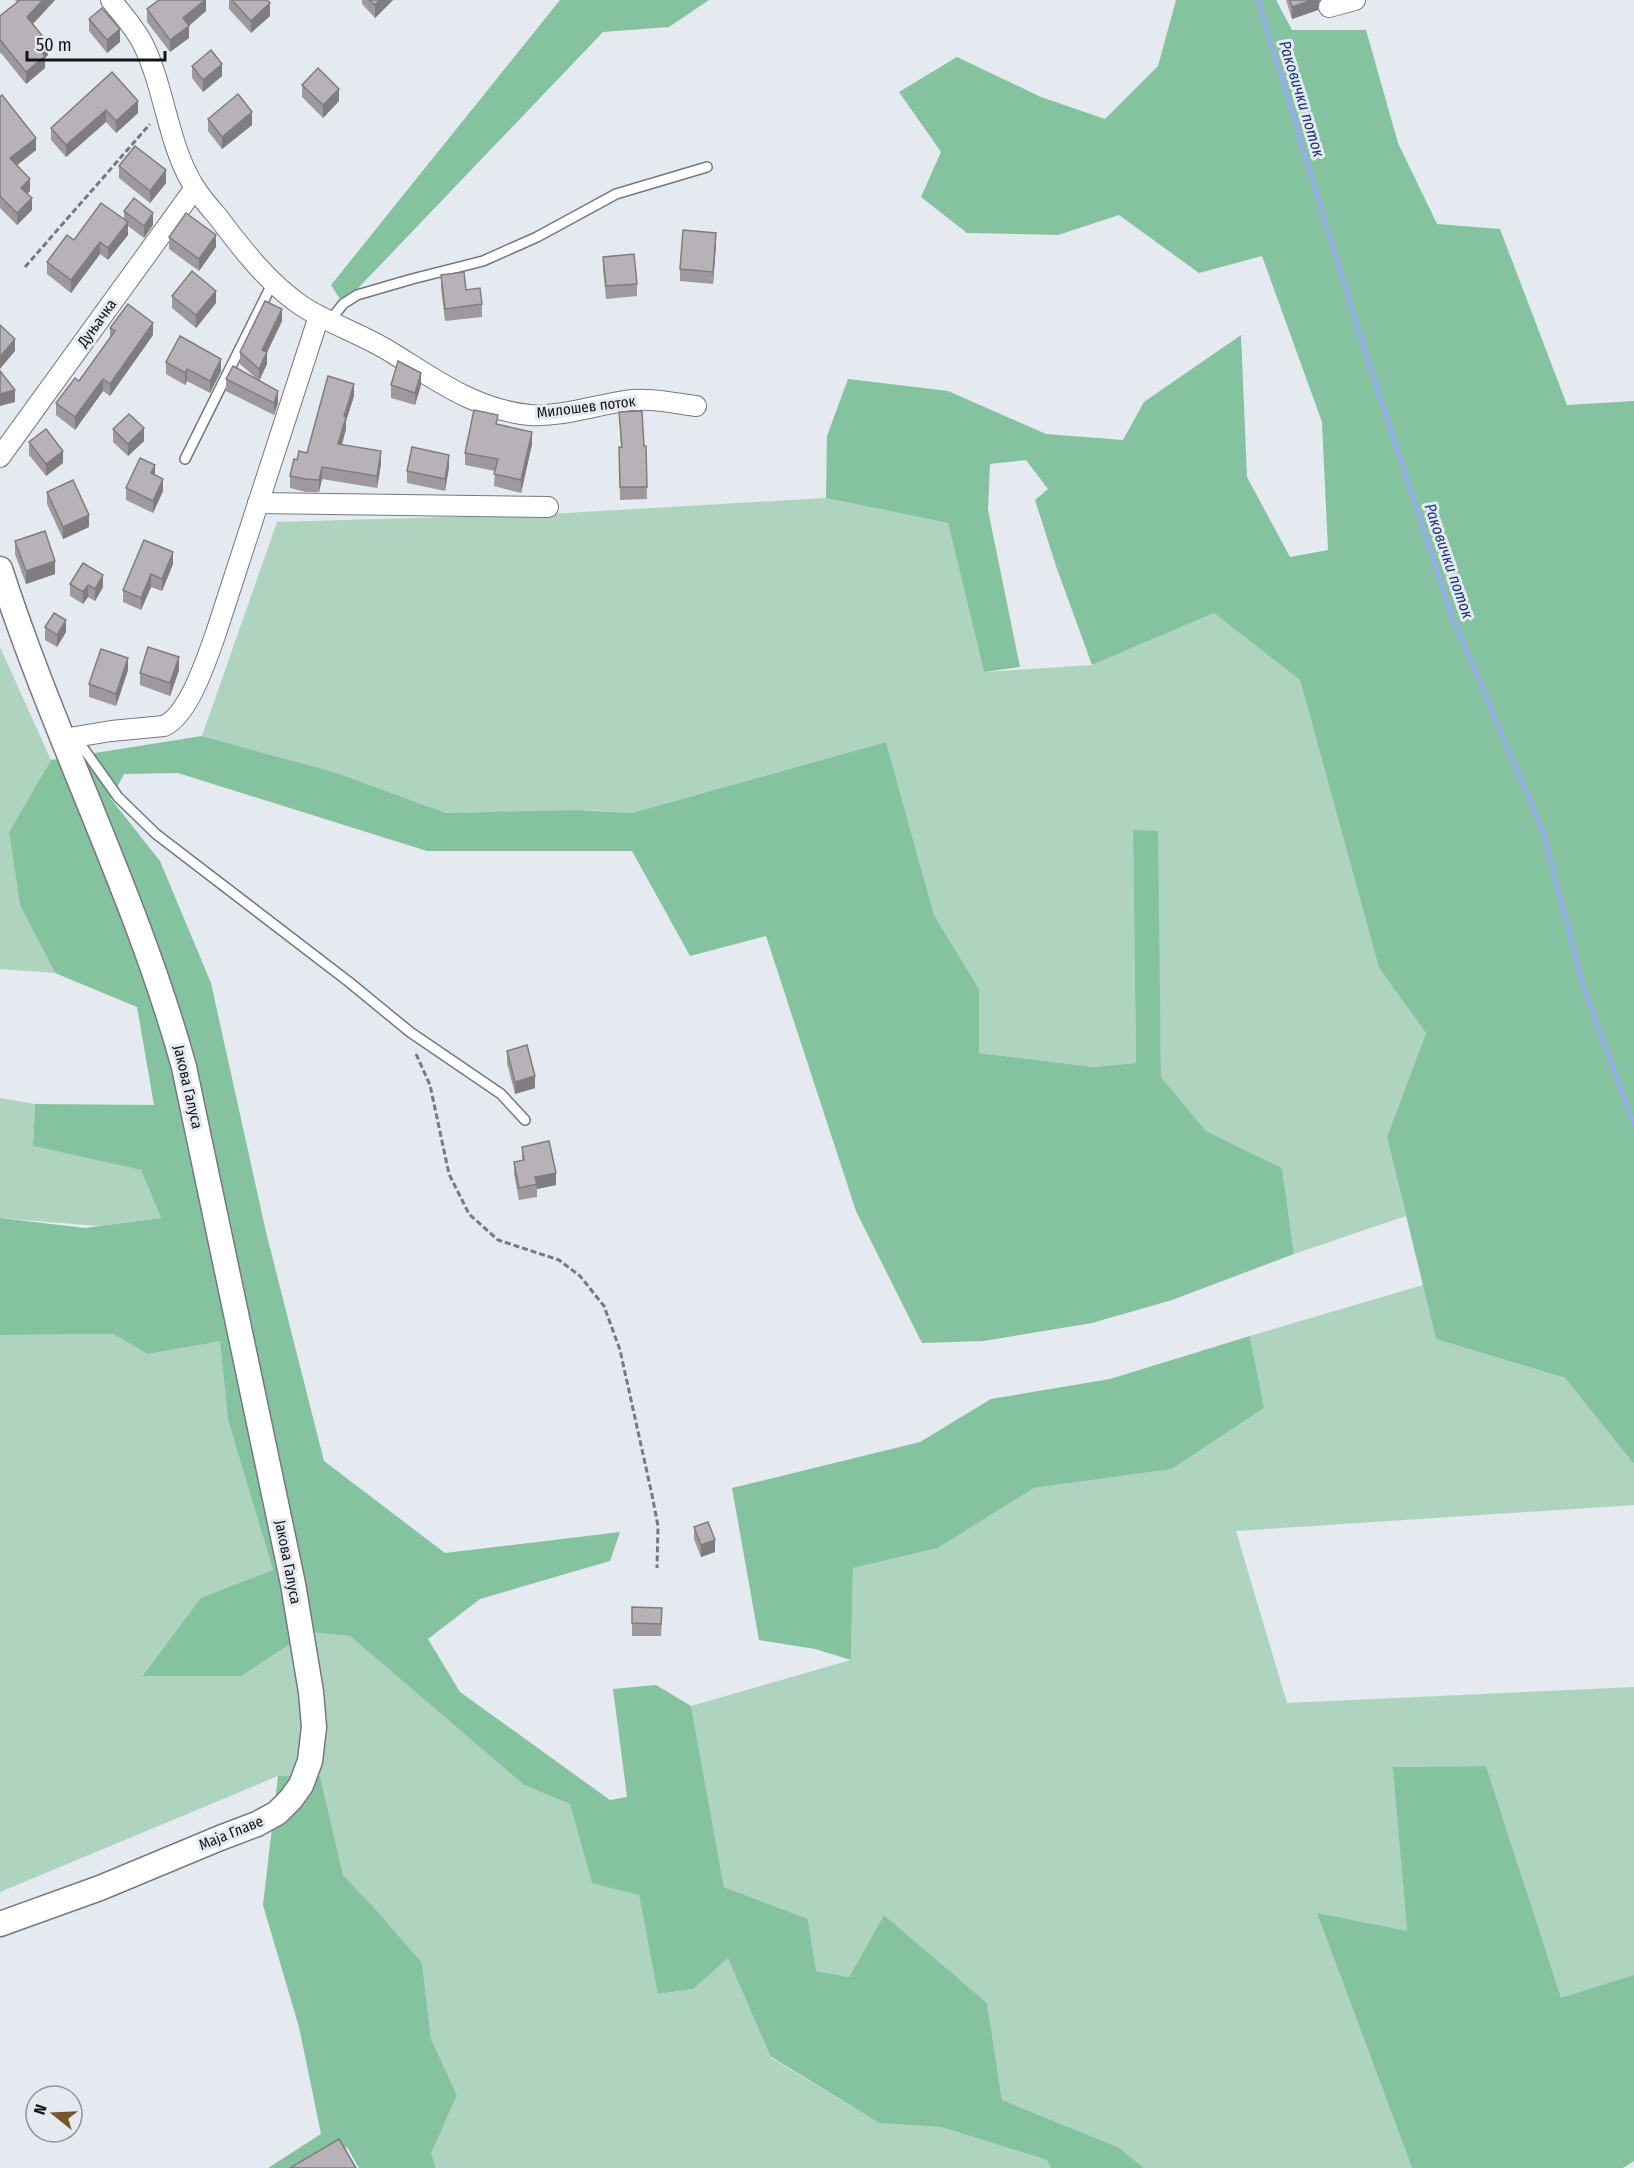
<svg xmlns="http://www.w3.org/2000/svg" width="1634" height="2168" viewBox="0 0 1634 2168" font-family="'Fira Sans Condensed',sans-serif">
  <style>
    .green { fill: #aed3be }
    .forest { fill: #85c2a0 }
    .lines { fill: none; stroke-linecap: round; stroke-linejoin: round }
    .stream { stroke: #94afe2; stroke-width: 5 }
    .service-casing { stroke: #75797f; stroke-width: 12 }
    .minor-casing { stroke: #75797f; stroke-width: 22 }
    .tertiary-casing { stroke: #75797f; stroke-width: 27 }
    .path { stroke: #777a7f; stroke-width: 3; stroke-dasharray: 6 3; stroke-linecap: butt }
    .service { stroke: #fff; stroke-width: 9 }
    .minor { stroke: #fff; stroke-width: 20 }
    .tertiary { stroke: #fff; stroke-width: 24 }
    .wall { fill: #9d999e }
    .shaded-wall { fill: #807d81 }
    .building { fill: #b7b2b8; stroke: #807d81; stroke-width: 1.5 }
    .labels { text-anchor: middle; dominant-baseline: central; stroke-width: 6; stroke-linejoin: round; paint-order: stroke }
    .street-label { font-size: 15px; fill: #131417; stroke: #e5e9f0 }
    .water-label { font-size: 16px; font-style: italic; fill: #1b3774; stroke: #e5e9f0 }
  </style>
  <rect width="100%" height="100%" fill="#e5e9f0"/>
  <g class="green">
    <path d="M826,498L948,523L984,672L1092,665L1214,613L1300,680L1379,968L1426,1033L1387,1137L1406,1216L1294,1254L1282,1168L1206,1131L1161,1077L1157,831H1133L1136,1063L1093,1067L979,1053V989L934,915L886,742L632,813L589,810L446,813L334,772L202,736L277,522L549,514Z"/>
    <path d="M0,647L51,760L9,832L20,905L55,973L0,969Z"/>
    <path d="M0,1098L35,1104L33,1146L141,1170L161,1218L98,1226L0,1218Z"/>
    <path d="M1423,1285L1436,1339L1565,1378L1634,1464V1505L1236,1531L1287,1703L1634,1687V1975L1561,1999L1486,1766L1394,1767L1407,1932L1317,1913L1412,2168H1144L1118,2147L1002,2100L987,2003L884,1915L849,1977L816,1971L808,1919L724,1887L691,1706L851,1660L853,1568L938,1548L1034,1488L1172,1469L1264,1408L1250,1336Z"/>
    <path d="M113,1334L149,1354L220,1340L228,1420L273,1570L201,1599L142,1675L308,1632L350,1636L524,1785L570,1804L592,1882L639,1895L659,1994L693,1989L728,1957L770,2057L879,2123L941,2127L1047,2160L1051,2168H436L430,2153L457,2095L431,2039L422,1963L378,1912L343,1875L320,1776H278L0,1892V1335Z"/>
  </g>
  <g class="forest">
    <path d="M560,0H709L669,27L603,32L343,304L331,285Z"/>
    <path d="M1176,0H1276L1292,30H1366L1398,143L1437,224L1500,229L1567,405L1634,401V1464L1565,1378L1436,1339L1387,1137L1426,1033L1379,968L1300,680L1214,613L1092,665L1056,566L1035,500L1048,489L1026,460L990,464L988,510L1020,667L984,672L948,523L826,498L827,436L848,379L948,391L1046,434L1123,440L1144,402L1241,335L1247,477L1290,557L1328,550L1322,422L1262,256L1199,273L1119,215L1058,235L967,233L921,197L941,152L899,92L957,57L1041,97L1105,119L1158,66Z"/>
    <path d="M202,736L334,772L446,813L579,810L632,813L886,742L934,915L979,989V1053L1093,1067L1136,1063L1133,830L1158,831L1161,1077L1206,1131L1282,1168L1294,1254L1172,1300L1092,1323L983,1341L922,1343L856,1211L766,936L690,956L632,851H427L178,773L124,774L111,799L160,861L211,983L266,1232L324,1461L445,1553L620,1532L610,1561L480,1599L428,1639L460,1692L610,1800L627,1797L613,1689L656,1685L691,1706L724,1887L808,1919L816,1971L849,1977L884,1915L987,2003L1002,2100L1118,2147L1144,2168H1051L1047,2160L941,2127L879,2123L770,2056L728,1958L693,1989L658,1994L639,1895L592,1883L570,1804L524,1785L350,1636L308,1632L241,1676H142L201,1598L273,1570L228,1420L220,1341L148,1354L113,1334L0,1335V1218L85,1228L161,1218L141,1170L33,1146L35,1104L154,1105L137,1007L55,973L20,905L9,832L51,760Z"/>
    <path d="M1250,1336L1264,1408L1172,1469L1034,1488L938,1548L853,1568L851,1660L815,1649L759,1640L732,1488L920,1442L991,1399L1110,1379Z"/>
    <path d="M1486,1766L1561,1998L1634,1975V2161L1623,2168H1412L1317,1913L1407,1931L1393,1767Z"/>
    <path d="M278,1776H320L343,1875L378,1912L422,1963L431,2039L457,2095L431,2153L436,2168H359L347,2147L309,2168H268L321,2134L299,2027L263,1905Z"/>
  </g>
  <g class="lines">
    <path class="stream" d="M1258,0L1355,320L1450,611L1543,832L1584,989L1634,1124"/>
    <defs>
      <g id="service">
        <path d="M329,322L343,304L357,295L412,279L483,261L537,237L616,194L707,167"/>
        <path d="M185,459L273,282"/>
        <path d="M76,738L118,797L156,834L349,982L410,1032L501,1094L525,1120"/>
      </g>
      <g id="minor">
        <path d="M111,0C122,14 135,28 143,44C165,89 167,141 193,185C200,196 209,207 218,217C242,249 268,283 302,306C331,325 365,335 394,354C437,381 477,410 530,415C561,417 593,406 624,401C647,397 673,403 696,406"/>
        <path d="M1329,7L1355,0"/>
        <path d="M0,457L195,188"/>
        <path d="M258,503L548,507"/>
        <path d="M63,739L111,731L164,726C189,715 207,658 216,633L319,316"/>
      </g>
      <path id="tertiary" d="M0,569C54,737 137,897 184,1067L293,1584L311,1692L314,1727L310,1761L301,1785L291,1799L277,1813L257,1824L220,1838L100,1888L0,1924"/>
    </defs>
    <use href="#service" class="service-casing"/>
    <use href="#minor" class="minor-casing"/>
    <use href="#tertiary" class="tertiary-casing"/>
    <g class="path">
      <path d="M25,267L150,124"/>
      <path d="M416,1054L430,1085L449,1174L469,1214L498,1240L559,1260L580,1276L604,1306L620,1350L652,1495L658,1526L657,1568"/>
    </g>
    <use href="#service" class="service"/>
    <use href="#minor" class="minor"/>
    <use href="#tertiary" class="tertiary"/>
  </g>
  <g class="wall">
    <path d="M15,0H55L33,24L48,55L45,58V68L26,84L1,53L0,54V16L17,2Z"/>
    <path d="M206,0V11L189,26V38L170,52L147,22V9Z"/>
    <path d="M229,0H267L270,16L251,33L229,9Z"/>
    <path d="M362,0H393L375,18L362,4Z"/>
    <path d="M1286,0H1320L1318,4V10L1292,19Z"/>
    <path d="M89,19L120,42L107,53L89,31Z"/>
    <path d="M192,66L222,76L203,92L192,78Z"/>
    <path d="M112,72L138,113L116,133L106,122L66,157L51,140V128Z"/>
    <path d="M302,85L339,101L323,118L302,97Z"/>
    <path d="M0,97L36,150L16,165L30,191L27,194L32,210L17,225L0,208Z"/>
    <path d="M208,119L252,125L222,149L208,131Z"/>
    <path d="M119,166L166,183L150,203L119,178Z"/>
    <path d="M124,211L153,225L144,238L128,226V235L108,260L100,254L71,293L47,274V262L74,240L124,220Z"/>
    <path d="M169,237L216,247L199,271L169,249Z"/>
    <path d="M716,245L713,284L680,281V269Z"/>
    <path d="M603,257L637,284V296L606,299L603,269Z"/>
    <path d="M441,275L466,290L482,304V317L445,321L441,287Z"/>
    <path d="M172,296L216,303L196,328L172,308Z"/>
    <path d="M282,321L267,352V364L259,380L278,403L274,415L226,391V379H257L240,364V352Z"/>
    <path d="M110,328L153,335L110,396L103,391L75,430L56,415V403L79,381L110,337Z"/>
    <path d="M166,362L221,371L210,393L187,381L185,385L166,374Z"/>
    <path d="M391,385H421L415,405L391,398Z"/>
    <path d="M354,396L346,421V429L342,445L381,464L377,488L322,479L319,492H306L290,488V476L297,460L307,453Z"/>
    <path d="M619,412L644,446H646L647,499L620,500L619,447H621Z"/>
    <path d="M498,424L532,444L521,493L494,486L495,471L465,465V453Z"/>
    <path d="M113,429L144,441L128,456L113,442Z"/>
    <path d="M29,442L63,463L46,476L29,455Z"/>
    <path d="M449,467L445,491L407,483V471Z"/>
    <path d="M155,475L163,491L153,513L126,500V488Z"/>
    <path d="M47,492L89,527L63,539L47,504Z"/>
    <path d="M144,540L173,564L162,591L151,587L141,610L123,602V590Z"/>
    <path d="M15,541L55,574L26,584L15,554Z"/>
    <path d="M83,563L103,587L95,601L88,597L83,604L70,596V584Z"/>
    <path d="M45,627L66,632L57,647L45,640Z"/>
    <path d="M128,670L116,706L89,697V684Z"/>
    <path d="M179,670L170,696L140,685V673Z"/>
    <path d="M507,1051L535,1088L515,1094L507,1063Z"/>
    <path d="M522,1147L556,1185L537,1189V1197L519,1200L514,1174V1162L522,1160Z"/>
    <path d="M694,1527L715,1552L701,1557L694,1539Z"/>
    <path d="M662,1620L661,1636H632V1623Z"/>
  </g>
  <g class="shaded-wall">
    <path d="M43,0H55L27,30V17Z"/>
    <path d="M205,0H206V11L187,27L189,26V38L170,52V40L183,18Z"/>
    <path d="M380,0H393L375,18V5Z"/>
    <path d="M1312,0H1320L1318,4V10L1292,19V7Z"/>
    <path d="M270,3V16L251,33V21Z"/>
    <path d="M120,29V42L107,53V40Z"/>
    <path d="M48,43V55L45,58V68L26,84V72L40,50Z"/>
    <path d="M222,64V76L203,92V80Z"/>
    <path d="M339,89V101L323,118V105Z"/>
    <path d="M138,101V113L116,133V121Z"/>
    <path d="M106,110V122L66,157V145Z"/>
    <path d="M252,112V125L222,149V137Z"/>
    <path d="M36,138V150L10,171V158Z"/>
    <path d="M166,170V183L150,203V191Z"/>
    <path d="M30,179V191L21,200V188Z"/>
    <path d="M32,198V210L17,225V213Z"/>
    <path d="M153,213V225L144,238V226Z"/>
    <path d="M128,222V235L108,260V248Z"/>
    <path d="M716,233V245L713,284V272Z"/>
    <path d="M216,235V247L199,271V259Z"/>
    <path d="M100,242V254L71,293V280Z"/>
    <path d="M216,291V303L196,328V315Z"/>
    <path d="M282,309V321L264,359L267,352V364L259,381V369L262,350Z"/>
    <path d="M153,323V335L110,396V384Z"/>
    <path d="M15,339V351L0,369V357Z"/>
    <path d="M221,359V371L210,393V381Z"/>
    <path d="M187,369V381L185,385V373Z"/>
    <path d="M421,373V385L415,405V393Z"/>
    <path d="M103,379V391L75,430V417Z"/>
    <path d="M354,384V396L346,421V429L338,457V444L344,416Z"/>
    <path d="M15,390V402L0,406V394Z"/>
    <path d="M278,391V403L274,415V403Z"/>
    <path d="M144,428V441L128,456V444Z"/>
    <path d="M532,432V444L521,493V480Z"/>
    <path d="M63,451V463L46,476V464Z"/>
    <path d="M381,451V464L377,488V476Z"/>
    <path d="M449,455V467L445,491V479Z"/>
    <path d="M155,465V478L151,473Z"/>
    <path d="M322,467V479L319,492V480Z"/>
    <path d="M163,479V491L153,513V501Z"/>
    <path d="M89,515V527L63,539V527Z"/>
    <path d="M173,552V564L162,591V579Z"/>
    <path d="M55,561V574L26,584V571Z"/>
    <path d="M151,574V587L141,610V598Z"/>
    <path d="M103,575V587L95,601V589Z"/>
    <path d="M88,585V597L83,604V592Z"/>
    <path d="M66,620V632L57,647V635Z"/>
    <path d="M179,657V670L170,696V683Z"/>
    <path d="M128,658V670L116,706V694Z"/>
    <path d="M535,1076V1088L515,1094V1082Z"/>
    <path d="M556,1173V1185L537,1189L535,1177Z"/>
    <path d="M715,1540V1552L701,1557V1545Z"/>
  </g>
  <g class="building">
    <path d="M20,0H43L27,17L48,43L40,50L45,56L26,72L1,41H0V16Z"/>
    <path d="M159,0H205L183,18L189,26L170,40L147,9Z"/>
    <path d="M232,0H267L270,3L251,21Z"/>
    <path d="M369,0H380L375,5Z"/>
    <path d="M1290,0H1312L1292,7Z"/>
    <path d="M102,8L120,29L107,40L89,19Z"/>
    <path d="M211,50L222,64L203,80L192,66Z"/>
    <path d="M318,68L339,89L323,105L302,85Z"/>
    <path d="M112,72L138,101L116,121L106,110L66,145L51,128Z"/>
    <path d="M238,94L252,112L222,137L208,119Z"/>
    <path d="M2,95L36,138L10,158L30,179L21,188L32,198L17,213L0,196V97Z"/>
    <path d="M135,146L166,170L150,191L119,166Z"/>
    <path d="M134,198L153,213L144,226L124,211Z"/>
    <path d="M101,203L128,222L108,248L100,242L71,280L47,262L67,235L74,240Z"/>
    <path d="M186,213L216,235L199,259L169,237Z"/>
    <path d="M683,230L716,233L713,272L680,269Z"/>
    <path d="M634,254L637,284L606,286L603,257Z"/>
    <path d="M192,271L216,291L196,315L172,296Z"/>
    <path d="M464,272L466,290L480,288L482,304L445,309L441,275Z"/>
    <path d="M265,301L282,309L262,350L267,352L259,369L240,352Z"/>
    <path d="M128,304L153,323L110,384L103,379L75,417L56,403L75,378L79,381L115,331L110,328Z"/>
    <path d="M0,325L15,339L0,357Z"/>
    <path d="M180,336L221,359L210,381L187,369L185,373L166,362Z"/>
    <path d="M398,361L421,373L415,393L391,385Z"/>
    <path d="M233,366L278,391L274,403L226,379Z"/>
    <path d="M0,371L15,390L0,394Z"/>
    <path d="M328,376L354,384L344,416L346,417L338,444L381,451L377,476L322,467L319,480L306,479L290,476L294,459L297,460L299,451L307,453Z"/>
    <path d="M474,410L498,415L496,424L532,432L521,480L494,474L498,459L465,453Z"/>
    <path d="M642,411L644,446H646L647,487H620L619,447H622L619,412Z"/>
    <path d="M129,414L144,428L128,444L113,429Z"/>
    <path d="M46,429L63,451L46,464L29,442Z"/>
    <path d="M412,447L449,455L445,479L407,471Z"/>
    <path d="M140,458L155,465L151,473L163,479L153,501L126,488Z"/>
    <path d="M73,480L89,515L63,527L47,492Z"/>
    <path d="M45,531L55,561L26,571L15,541Z"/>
    <path d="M144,540L173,552L162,579L151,574L141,598L123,590Z"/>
    <path d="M83,563L103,575L95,589L88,585L83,592L70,584Z"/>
    <path d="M54,613L66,620L57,635L45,627Z"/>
    <path d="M148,647L179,657L170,683L140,673Z"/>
    <path d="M101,649L128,658L116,694L89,684Z"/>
    <path d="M527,1045L535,1076L515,1082L507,1051Z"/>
    <path d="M549,1141L556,1173L535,1177L537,1184L519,1188L514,1162L524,1160L522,1147Z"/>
    <path d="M708,1522L715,1540L701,1545L694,1527Z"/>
    <path d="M632,1607L662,1608L661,1624L632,1623Z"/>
    <path d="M339,2139L356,2168H290Z"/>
  </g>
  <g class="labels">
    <g class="street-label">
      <text transform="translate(97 323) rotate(-54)">Дуњачка</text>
      <text transform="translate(586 407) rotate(-7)">Милошев поток</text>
      <text transform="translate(188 1087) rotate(77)">Јакова Галуса</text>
      <text transform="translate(288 1562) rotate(79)">Јакова Галуса</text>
      <text transform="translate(231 1833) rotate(-22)">Маја Главе</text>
    </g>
    <g class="water-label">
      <text transform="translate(1302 99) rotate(73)">Раковички поток</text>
      <text transform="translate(1449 561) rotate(71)">Раковички поток</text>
    </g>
  </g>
  <g transform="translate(54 2114) rotate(288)"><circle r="28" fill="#e5e9f0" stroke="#919499" stroke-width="1.5"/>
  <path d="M0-4.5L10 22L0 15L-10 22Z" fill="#75562b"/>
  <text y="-9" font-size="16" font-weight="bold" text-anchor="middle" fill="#131417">N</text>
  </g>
  <path d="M27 51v9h138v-9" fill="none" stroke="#131417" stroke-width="3"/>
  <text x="36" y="51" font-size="18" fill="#131417" stroke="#e5e9f0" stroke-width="4.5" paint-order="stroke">50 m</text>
</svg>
